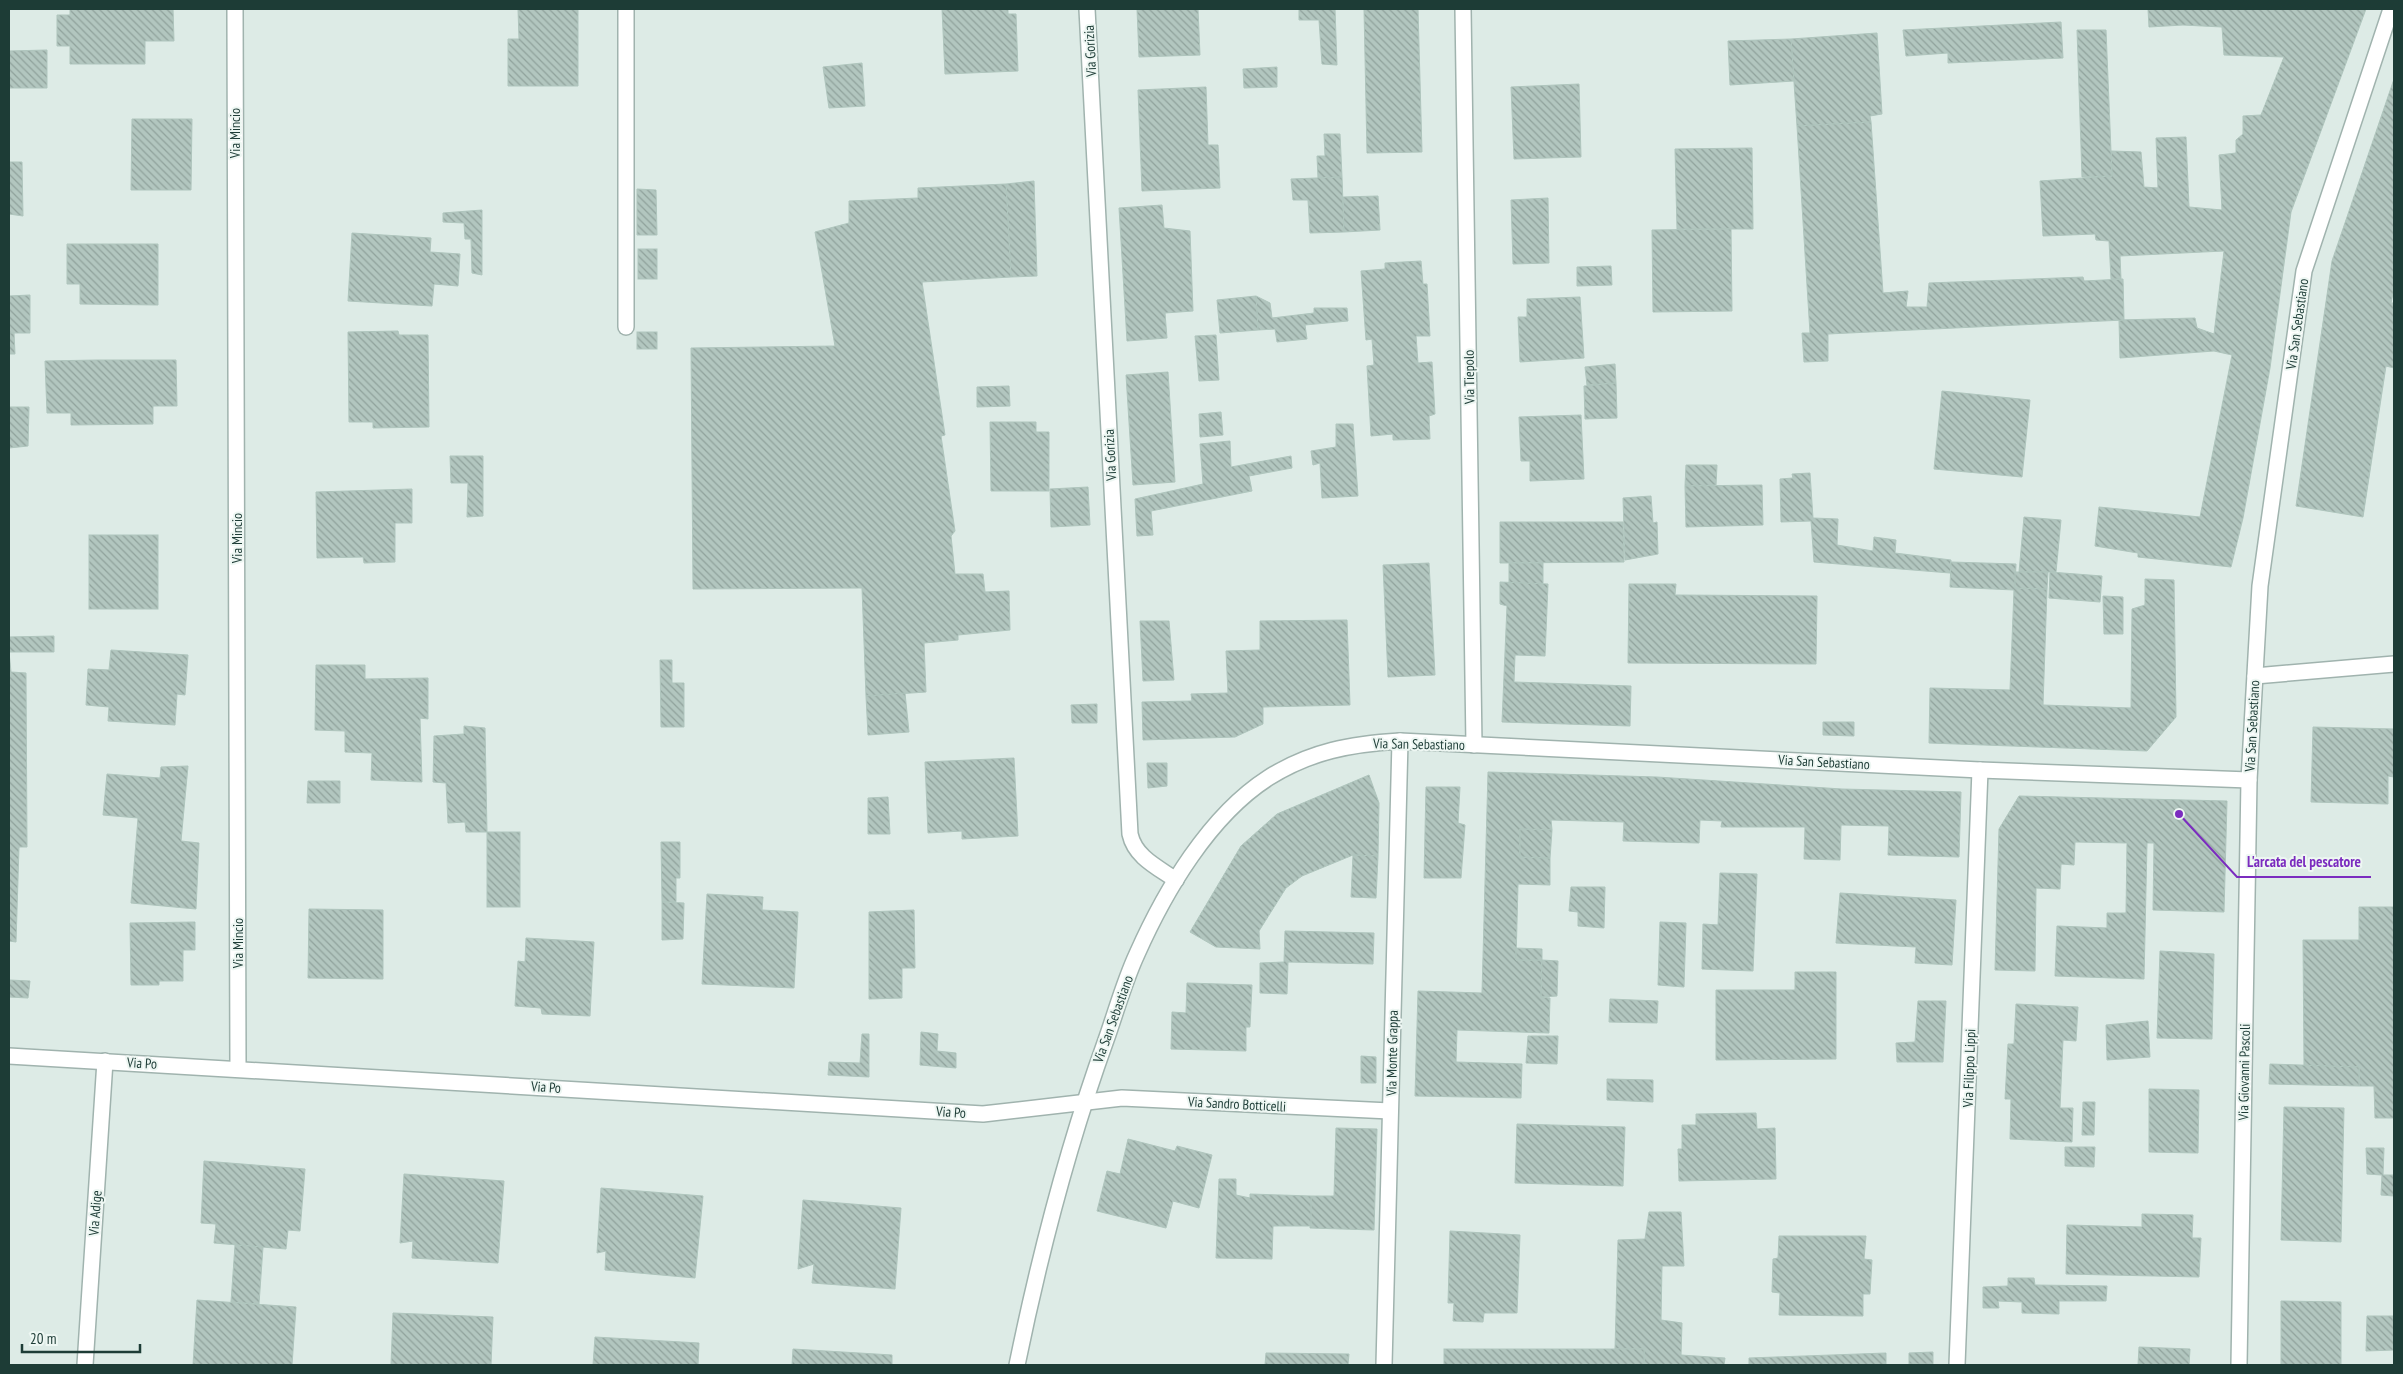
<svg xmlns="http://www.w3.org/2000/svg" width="2403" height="1374" viewBox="0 0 2403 1374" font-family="'PT Sans Narrow',sans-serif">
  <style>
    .building { fill: url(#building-back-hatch); stroke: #afc5bd }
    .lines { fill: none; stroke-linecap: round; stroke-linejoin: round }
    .street-casing { stroke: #a0b3ae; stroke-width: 18 }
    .street { stroke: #fff; stroke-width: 15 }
    .labels { text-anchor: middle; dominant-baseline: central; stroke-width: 4; stroke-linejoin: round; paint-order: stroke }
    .street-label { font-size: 14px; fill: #1d3c36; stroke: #eef7f3 }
    .leader { fill: none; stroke: #7b2cbf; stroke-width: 2 }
    .callout-dot { fill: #7b2cbf; stroke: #eef7f3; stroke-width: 2 }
    .callout-label { font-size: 15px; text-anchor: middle; font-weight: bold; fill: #7b2cbf; stroke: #eef7f3; stroke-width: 4; stroke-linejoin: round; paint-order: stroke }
  </style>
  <defs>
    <pattern id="building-back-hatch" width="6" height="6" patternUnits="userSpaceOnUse" patternTransform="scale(1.25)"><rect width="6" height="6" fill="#b2c6bf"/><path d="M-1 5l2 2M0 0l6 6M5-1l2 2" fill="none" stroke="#90a29c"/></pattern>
  </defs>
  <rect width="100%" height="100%" fill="#ddebe6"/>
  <g class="building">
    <path d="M70,9H173L174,41H145V64H70V46H57V15H70Z"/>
    <path d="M518,9H578V86H508V39H519Z"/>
    <path d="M942,9H1008V14H1016L1018,71L945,74Z"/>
    <path d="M1137,9H1198L1200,55L1139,57Z"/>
    <path d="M1299,9H1335L1337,65L1322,64L1319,20H1299Z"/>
    <path d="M1364,9H1418L1422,152L1367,153Z"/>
    <path d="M2148,9H2366L2291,212L2270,368L2243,518L2231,567L2138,557V553L2095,546L2099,507L2200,517L2232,355L2214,351L2120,358L2119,320L2195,318L2197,328L2214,334L2224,251L2120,256L2121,279H2111L2109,241L2096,240L2095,234L2043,236L2040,181L2112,176L2111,151L2141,152L2144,187L2158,188L2156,138L2186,137L2189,207L2222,210L2219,155L2236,153V140L2243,134V116L2261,115L2284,57L2224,55L2222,27L2183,25L2149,27Z"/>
    <path d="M2061,22L2063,58L1948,63V53L1906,56L1903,30Z"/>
    <path d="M2077,30H2106L2112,176L2082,177Z"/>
    <path d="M1877,33L1882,114L1870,116L1871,122L1797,126L1791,39Z"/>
    <path d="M1791,39L1794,81L1730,85L1728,41Z"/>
    <path d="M47,50V88H9V51Z"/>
    <path d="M862,63L865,106L829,108L823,67Z"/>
    <path d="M1277,67V87L1244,88L1243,69Z"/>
    <path d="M2394,79V289L2391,303H2394V368L2386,366L2363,517L2296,506L2332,261Z"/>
    <path d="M1579,84L1581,157L1514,159L1511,87Z"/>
    <path d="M1206,87L1208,145H1218L1220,188L1142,191L1138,90Z"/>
    <path d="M132,119H192L191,190H131Z"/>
    <path d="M1871,122L1883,293L1908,291L1906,307H1927L1929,283L2083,277L2084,281L2123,279L2124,320L1828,334V361L1804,362L1802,333H1810L1797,126Z"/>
    <path d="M1324,134H1340L1342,177L1318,178L1317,156H1325Z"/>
    <path d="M1752,148L1753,229H1677L1675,149Z"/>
    <path d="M9,162H22L23,216L9,214Z"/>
    <path d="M1342,177L1344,232L1310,233L1308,200H1293L1291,179Z"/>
    <path d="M1034,181L1037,276L1011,277L1006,184Z"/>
    <path d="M1006,184L1011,277L922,282L945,435L941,436L955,531L951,536L955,574H983L985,592L1009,591L1010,630L958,635V640L924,643L926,692L866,696L862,588L693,589L691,348L835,346L815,232L849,223V201L918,198V188Z"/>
    <path d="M637,189L656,190L657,235H637Z"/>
    <path d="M1378,196L1380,230L1344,232L1343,197Z"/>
    <path d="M1548,198L1549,263L1513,264L1511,200Z"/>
    <path d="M1162,205L1164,228L1190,231L1193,311L1165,313L1167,338L1127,341L1119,208Z"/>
    <path d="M482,210V275L472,273L471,239H465L464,223L443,222V213Z"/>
    <path d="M1731,229L1732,311L1653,312L1652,230Z"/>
    <path d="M352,233L431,238L430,252L460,254L458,286L434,284L432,306L348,301Z"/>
    <path d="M67,244H158V305L80,304V284H67Z"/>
    <rect x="638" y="249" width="19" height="30"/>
    <path d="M1421,261L1423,284H1427L1430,336H1416L1418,363L1432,362L1435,414L1429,416L1430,439L1393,440V434L1371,436L1367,366L1374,365L1372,339L1366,340L1361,271L1385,269V263Z"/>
    <path d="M1611,266L1612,285L1577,286V267Z"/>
    <path d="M30,295V333H9V296Z"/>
    <path d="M1256,296L1270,303L1272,318L1314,313V308H1347L1348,321L1305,325L1307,339L1277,342L1275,329L1258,330Z"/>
    <path d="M1256,296L1258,330L1220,333L1217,300Z"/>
    <path d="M1580,297L1584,358L1520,362L1518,317H1527V299Z"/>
    <path d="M398,331L399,335H428L429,427L373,428V422H349L348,332Z"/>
    <rect x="637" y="332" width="20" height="17"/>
    <path d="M9,333H14L15,354H9Z"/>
    <path d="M1216,335L1219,380L1199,381L1195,336Z"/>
    <path d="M97,360H176L177,406H153V424L71,425V413H47L45,361Z"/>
    <path d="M1615,364L1616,383L1587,385L1585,367Z"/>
    <path d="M1168,372L1175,482L1133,485L1126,375Z"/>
    <path d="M1616,383L1617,418L1585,419L1584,386Z"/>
    <path d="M1009,386L1010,406L977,407V387Z"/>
    <path d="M1942,391L2030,400L2022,477L1934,469Z"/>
    <path d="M9,407H29L28,446L9,448Z"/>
    <path d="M1221,412L1223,435L1200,437L1199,414Z"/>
    <path d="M1581,415L1584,479L1530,481V461H1521L1519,417Z"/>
    <path d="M990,422H1036V432H1049V491H991Z"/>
    <path d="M1336,424H1353L1358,496L1322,498L1320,463L1313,465L1311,451L1336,447Z"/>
    <path d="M1230,441L1231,467L1291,456L1292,468L1249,476L1252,491L1151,511L1153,535L1137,536L1135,499L1203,484L1200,444Z"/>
    <path d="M450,456H483V516L467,517L468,483H451Z"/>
    <path d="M1686,465H1717L1716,485L1685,486Z"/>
    <path d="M1810,473L1813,518L1838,519L1837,545L1873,551L1874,537L1896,540L1895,553L1951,560L1950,573L1814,562L1811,521L1781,522L1780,479L1793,478L1792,474Z"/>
    <path d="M1762,485L1763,525L1686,527L1685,486Z"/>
    <path d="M1088,487L1090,525L1051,527L1050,489Z"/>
    <path d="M412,489V523H395V562L364,563L363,557L317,558L316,492Z"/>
    <path d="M1651,496L1653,523L1657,522L1658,554L1625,560L1623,498Z"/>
    <path d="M2024,517L2061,520L2056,572H2019Z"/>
    <path d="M1500,522H1623L1624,562L1500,563Z"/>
    <rect x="89" y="535" width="69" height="74"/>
    <path d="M1951,562L2016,564L2015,588L2047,589L2043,705L2131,708L2132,609L2145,605V579L2174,580L2176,717L2147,751L1929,743L1930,688L2010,690L2014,590L1950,587Z"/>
    <path d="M1429,563L1435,675L1388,677L1383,565Z"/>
    <path d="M1509,563H1543V584L1509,583Z"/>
    <path d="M2015,572H2048L2047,589L2015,588Z"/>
    <path d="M2050,572L2102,576L2100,602L2049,598Z"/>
    <path d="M1500,582L1548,584L1545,656L1515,655L1514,682L1631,686L1630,726L1502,722L1507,606L1500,604Z"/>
    <path d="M1629,584H1676L1675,595L1817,596L1816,664L1628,663Z"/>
    <path d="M2103,596L2123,597V634H2104Z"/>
    <path d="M1347,620L1350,705L1263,707V724L1235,737L1143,740L1142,702L1192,701L1191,694L1228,693L1226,651L1260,650V621Z"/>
    <path d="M1140,621H1169L1174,680L1143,681Z"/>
    <path d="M54,636V652H9L11,672L26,673L27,847H19L16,942L9,941V637Z"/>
    <path d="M111,650L188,655L185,695L177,694L175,725L108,721L109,707L86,705L88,669L109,670Z"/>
    <path d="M660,660H672V683H684V727H661Z"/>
    <path d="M316,665H365V679L428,678V719L420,718L422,782L371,780L372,753L345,752V731L315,730Z"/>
    <path d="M905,693L909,732L868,735L866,696Z"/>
    <path d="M1097,704V723H1072L1071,705Z"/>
    <path d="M1823,722H1854V736L1823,735Z"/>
    <path d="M464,726L485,728L487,832H466L465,822L448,823L446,783L433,782L434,736L464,734Z"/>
    <path d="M2313,727L2394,729V777L2388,776V804L2311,802Z"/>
    <path d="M1014,758L1018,836L962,839V831L928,833L925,762Z"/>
    <path d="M1147,763H1167V786L1148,788Z"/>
    <path d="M188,766L181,841L199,843L196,909L131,903L138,818L103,815L107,774L160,778L161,767Z"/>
    <path d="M1488,772L1657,777L1842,789L1961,792L1959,857L1888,855L1889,826L1841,825L1840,860L1804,859L1805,827H1721L1722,821L1700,820L1699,843L1623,841L1624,822L1551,820L1552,830L1520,829V857L1550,858V885L1518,884L1516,960H1542L1541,997L1550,998L1549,1033L1457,1030L1456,1062L1522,1064L1521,1098L1415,1096L1418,991L1482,993Z"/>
    <path d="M1369,775L1379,803L1378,856L1353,855L1302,876L1286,888L1259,931L1260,949L1216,947L1190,932L1241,846L1277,814Z"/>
    <path d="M308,781H340V803H307Z"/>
    <path d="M1426,787H1460L1458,823L1465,825L1461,878H1424Z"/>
    <path d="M2019,796L2227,801L2224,912L2153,910L2154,843H2147L2144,979L2055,976L2057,926L2107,928V913H2126L2127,843L2075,842L2074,865L2061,864L2060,889L2036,888L2035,971L1995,970L1999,829Z"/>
    <path d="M888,797L890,834H868V798Z"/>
    <path d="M1520,829L1552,830L1550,858L1520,857Z"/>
    <rect x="487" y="832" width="33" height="75"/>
    <path d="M661,842H680V878H676V902H662Z"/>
    <path d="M1353,855L1378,856L1376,898L1351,897Z"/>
    <path d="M1720,873L1757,874L1753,971L1702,969L1703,924L1718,925Z"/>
    <path d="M1571,887H1605L1604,928L1578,926V912L1569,911Z"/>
    <path d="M1840,893L1956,900L1952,965L1915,963L1916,947L1836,943Z"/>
    <path d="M707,894L763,897L762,910L798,912L794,988L702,984Z"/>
    <path d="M662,902L684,903L683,939L662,940Z"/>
    <path d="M2359,907H2394V1118H2375L2374,1086H2359V1067L2304,1066L2303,940H2359Z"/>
    <path d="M309,909L383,910V979L308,978Z"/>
    <path d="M914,910L915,968H902V998L869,999V912Z"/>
    <path d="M195,922V950H183V981H159V985H131L130,923Z"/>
    <path d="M1660,922L1686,923L1684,987L1658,985Z"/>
    <path d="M1285,931L1374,933L1373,964L1288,962L1287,994L1260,993V963L1284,962Z"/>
    <path d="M526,938L594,942L590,1016L542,1014L541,1008L515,1006L518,961L525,962Z"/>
    <path d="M1516,948L1542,949V960H1516Z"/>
    <path d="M2160,951L2214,954L2212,1039L2157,1038Z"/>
    <path d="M1542,960L1558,961L1557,996L1541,997Z"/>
    <path d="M1795,972H1836V1059L1716,1060V990H1795Z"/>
    <path d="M9,980L30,981L28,998L9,997Z"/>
    <path d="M1187,983L1252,985L1250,1027H1246V1051L1171,1049L1172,1012L1186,1013Z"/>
    <path d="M1610,999L1658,1001L1657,1023L1609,1022Z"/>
    <path d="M1918,1001H1946L1943,1062H1897L1896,1043L1915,1042Z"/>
    <path d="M2016,1004L2078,1007L2076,1041L2063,1040L2060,1108H2073L2072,1142L2010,1139L2011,1099H2005L2008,1044H2014Z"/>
    <path d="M2148,1021L2150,1057L2107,1060L2106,1025Z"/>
    <path d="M921,1032L938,1034L937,1051L956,1053V1068L920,1065Z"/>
    <path d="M862,1034H869V1077L828,1075L829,1062L860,1063Z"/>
    <path d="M1528,1036H1558L1557,1064L1526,1063Z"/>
    <path d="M1361,1056L1376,1057V1083H1361Z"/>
    <path d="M2270,1064L2359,1067V1086L2269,1084Z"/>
    <path d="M1607,1079L1653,1080V1102L1607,1100Z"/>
    <path d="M2149,1089L2199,1090L2198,1153L2149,1152Z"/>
    <path d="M2083,1102H2095L2094,1135H2082Z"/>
    <path d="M2284,1107L2344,1108L2341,1242L2281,1240Z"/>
    <path d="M1756,1113L1757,1129L1775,1128L1776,1179L1679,1181L1678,1149H1682V1125H1696V1114Z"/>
    <path d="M1517,1124L1625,1127L1623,1186L1515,1183Z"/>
    <path d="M1336,1128L1377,1129L1374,1230L1310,1228L1311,1196H1334Z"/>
    <path d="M1128,1139L1175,1151L1177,1146L1212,1155L1199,1208L1173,1201L1166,1228L1097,1211L1107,1171L1120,1174Z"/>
    <path d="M2065,1147H2095L2094,1167L2065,1166Z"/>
    <path d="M2366,1148H2384L2383,1175H2394V1196L2381,1195L2382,1175L2367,1174Z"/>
    <path d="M204,1161L305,1169L300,1231L288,1230L286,1249L214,1243L216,1224L201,1223Z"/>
    <path d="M404,1174L504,1181L498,1263L412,1258L413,1241L400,1243Z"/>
    <path d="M1219,1179H1236V1195L1250,1198V1194L1311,1196V1226H1273L1272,1259L1216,1258Z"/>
    <path d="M601,1188L703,1196L695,1278L605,1270L606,1251L597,1253Z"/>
    <path d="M803,1200L901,1208L895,1289L812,1283L814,1264L798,1269Z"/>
    <path d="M1649,1212H1681L1684,1266H1662L1661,1320L1682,1323L1681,1355L1725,1358L1724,1365H1644V1349H1615L1618,1240L1645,1239Z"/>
    <path d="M2142,1214L2193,1215L2192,1238H2201L2199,1277L2066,1274L2067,1225L2142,1227Z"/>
    <path d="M1450,1231L1520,1235L1517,1313H1484L1483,1322L1453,1321L1454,1303H1448Z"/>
    <path d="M1779,1236H1866L1864,1259L1872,1260L1870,1294H1863V1316L1779,1315L1780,1293L1772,1292L1773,1259L1778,1258Z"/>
    <path d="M235,1245L263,1247L259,1304L231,1302Z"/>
    <path d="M2008,1278H2034L2035,1285L2107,1286L2106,1301H2059V1314L2022,1313V1302L1998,1301L1999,1308H1983V1287L2008,1286Z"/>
    <path d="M197,1300L296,1307L292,1365H193Z"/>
    <path d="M2281,1301L2341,1302V1365H2281Z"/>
    <path d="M393,1313L493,1317L491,1365H391Z"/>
    <path d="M2367,1316H2393L2394,1350L2366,1351Z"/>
    <path d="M595,1337L699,1343L698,1365H593Z"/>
    <path d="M2139,1347L2190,1349L2189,1365H2138Z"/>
    <path d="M793,1349L892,1355V1365H792Z"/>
    <rect x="1444" y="1349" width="200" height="16"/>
    <path d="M1933,1352V1364H1909V1353Z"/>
    <path d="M1266,1353L1349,1354L1348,1365H1265Z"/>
    <path d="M1886,1353V1365H1749V1358Z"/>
  </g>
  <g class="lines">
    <defs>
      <g id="street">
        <path d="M235,9L238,1068"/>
        <path d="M626,9V327"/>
        <path d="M1087,9L1130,834C1135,857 1157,867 1176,880"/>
        <path d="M1463,9L1474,745"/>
        <path d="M2255,676L2394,664"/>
        <path d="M9,1056L983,1114L1122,1098L1390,1111"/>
        <path d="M85,1365L105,1061"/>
        <path d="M1017,1365C1040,1253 1067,1148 1106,1040C1116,1012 1124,982 1137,954C1165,891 1209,816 1268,778C1311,751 1351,744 1400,741L1980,770L2249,780"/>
        <path d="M1384,1365L1400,741"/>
        <path d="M1957,1365L1980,770"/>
        <path d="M2239,1365L2249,780L2260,586L2304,271L2391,9"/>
      </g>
    </defs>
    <use href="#street" class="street-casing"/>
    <use href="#street" class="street"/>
  </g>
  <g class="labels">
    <g class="street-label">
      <text transform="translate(1090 51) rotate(-93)">Via Gorizia</text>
      <text transform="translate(235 133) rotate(-90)">Via Mincio</text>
      <text transform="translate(2297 324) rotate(-82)">Via San Sebastiano</text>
      <text transform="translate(1469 377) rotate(-91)">Via Tiepolo</text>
      <text transform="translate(1110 455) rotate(-93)">Via Gorizia</text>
      <text transform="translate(237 538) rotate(-90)">Via Mincio</text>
      <text transform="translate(2252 726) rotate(-87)">Via San Sebastiano</text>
      <text transform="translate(1419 744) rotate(1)">Via San Sebastiano</text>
      <text transform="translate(1824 762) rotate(3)">Via San Sebastiano</text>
      <text transform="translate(238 943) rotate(-90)">Via Mincio</text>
      <text transform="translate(1113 1019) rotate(-70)">Via San Sebastiano</text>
      <text transform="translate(1392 1053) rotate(-89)">Via Monte Grappa</text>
      <text transform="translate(142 1063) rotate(3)">Via Po</text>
      <text transform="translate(1969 1068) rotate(-88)">Via Filippo Lippi</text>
      <text transform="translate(2244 1072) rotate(-89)">Via Giovanni Pascoli</text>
      <text transform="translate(546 1087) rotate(4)">Via Po</text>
      <text transform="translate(1237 1104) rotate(3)">Via Sandro Botticelli</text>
      <text transform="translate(951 1112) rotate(4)">Via Po</text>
      <text transform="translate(95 1213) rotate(-86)">Via Adige</text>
    </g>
  </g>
  <path class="leader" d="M2179 814L2237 877H2371"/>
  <circle class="callout-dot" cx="2179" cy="814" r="5"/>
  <g class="callout-label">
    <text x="2304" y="867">L'arcata del pescatore</text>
  </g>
  <rect width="2403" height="1374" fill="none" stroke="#1d3c36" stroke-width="20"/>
  <path d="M22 1344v8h118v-8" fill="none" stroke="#1d3c36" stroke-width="2.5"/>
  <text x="30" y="1344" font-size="15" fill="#1d3c36" stroke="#eef7f3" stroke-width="4" paint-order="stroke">20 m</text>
</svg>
